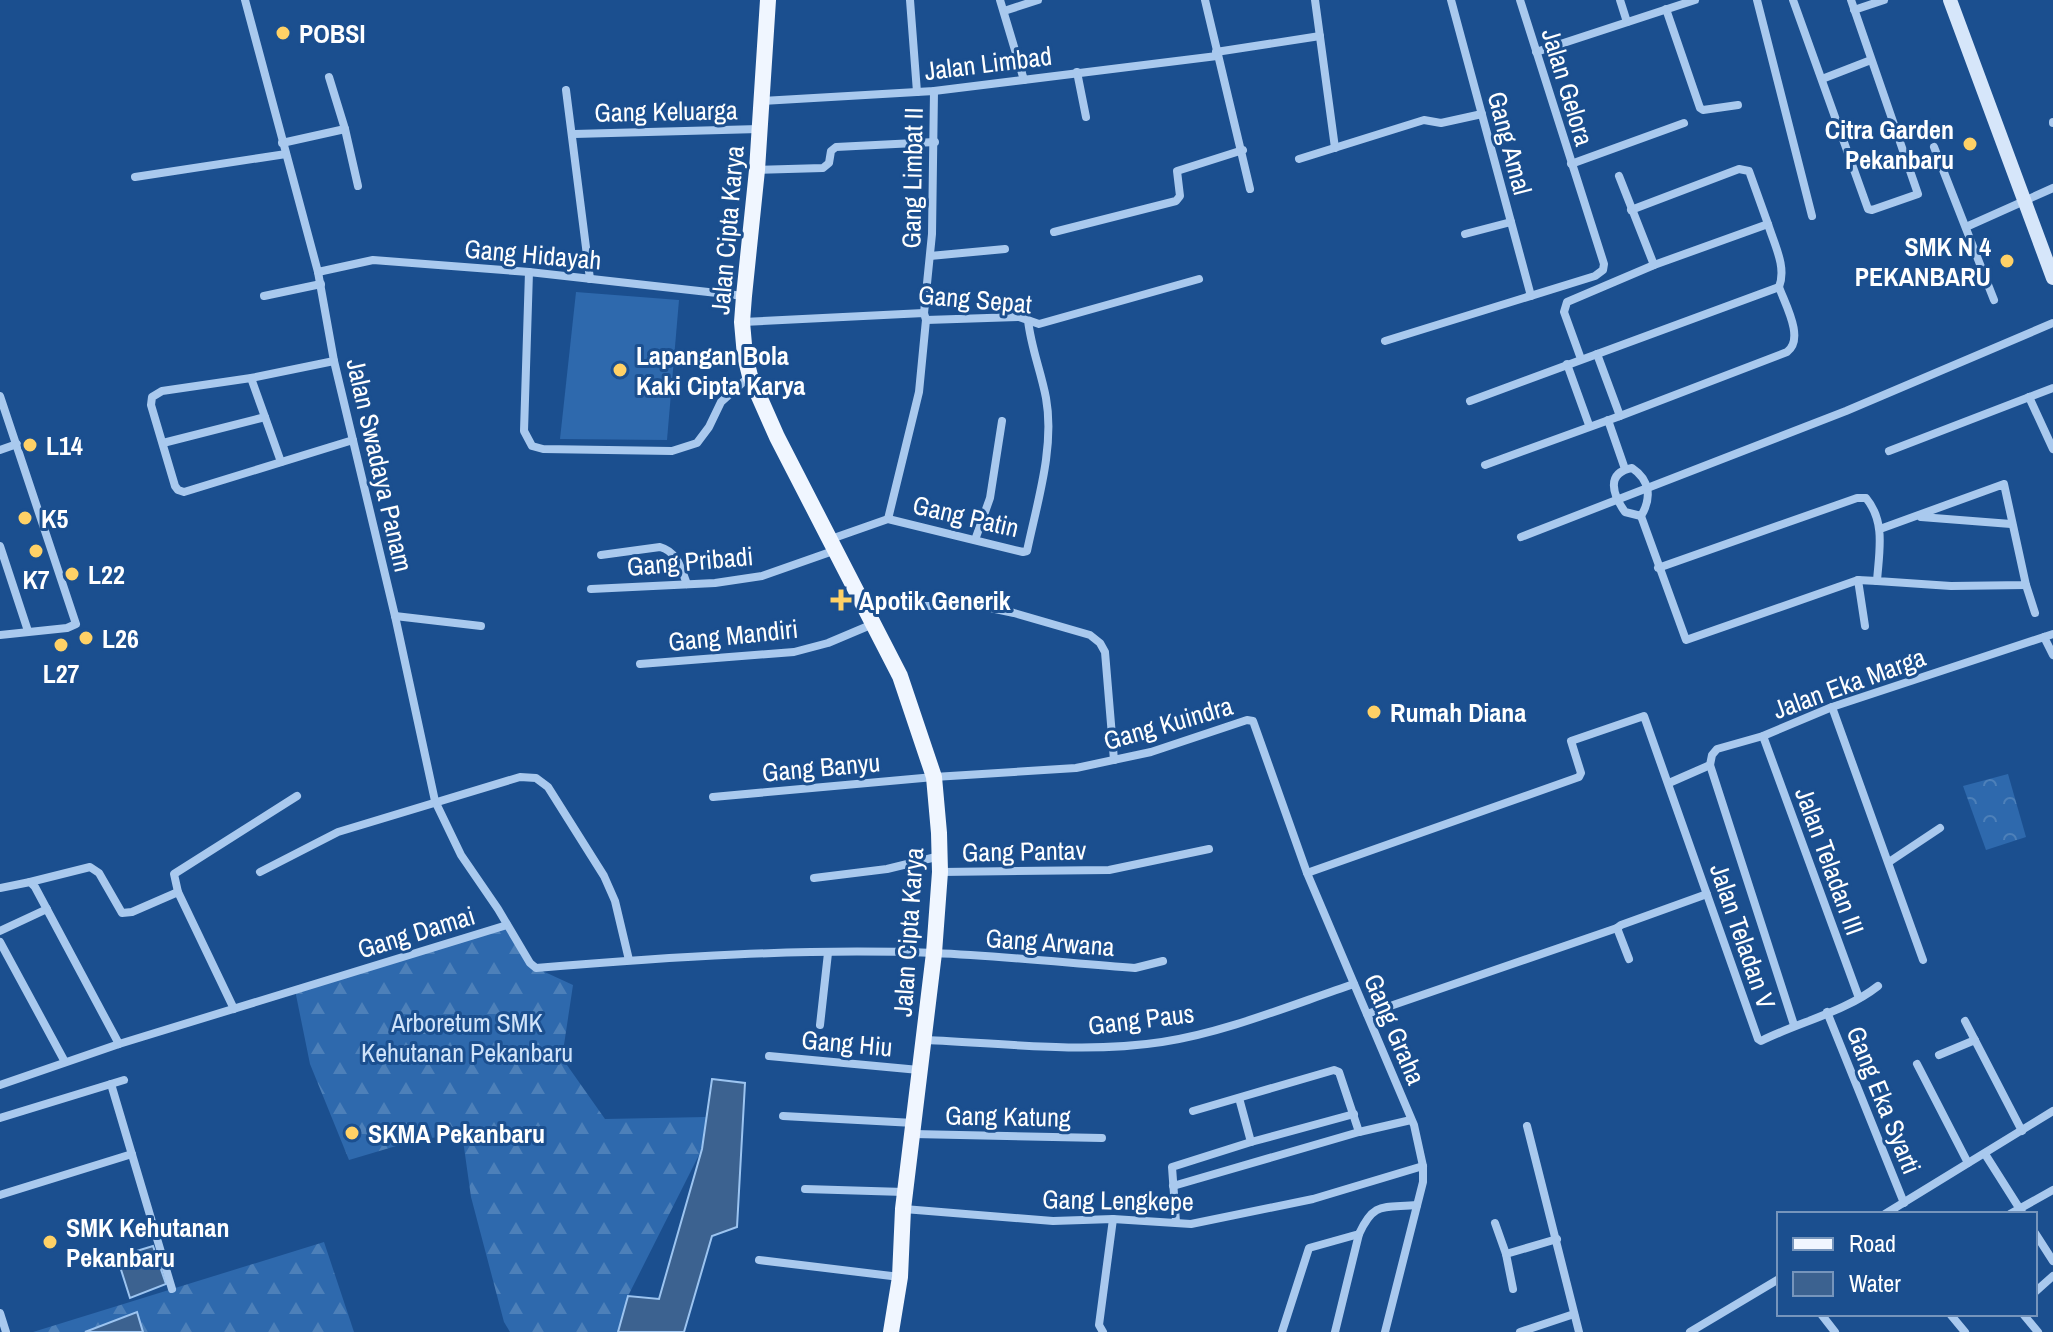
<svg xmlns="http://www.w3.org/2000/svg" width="2053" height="1332" viewBox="0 0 2053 1332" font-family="'Archivo Narrow',sans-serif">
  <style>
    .forest { fill: url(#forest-firs) }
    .park { fill: url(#park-crowns) }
    .pitch { fill: #2e69ad }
    .water { fill: #3c6290; stroke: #9cc4f0; stroke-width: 2 }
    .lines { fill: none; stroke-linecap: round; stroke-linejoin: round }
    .street { stroke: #a9c9ee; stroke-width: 8 }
    .secondary { stroke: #d6e6fa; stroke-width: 14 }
    .primary { stroke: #f0f6ff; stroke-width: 16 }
    .poi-dot { fill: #ffd166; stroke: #1b4f8f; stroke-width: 3 }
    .labels { text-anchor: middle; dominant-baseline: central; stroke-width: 6; stroke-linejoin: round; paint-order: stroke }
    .poi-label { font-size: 26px; font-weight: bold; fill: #fff; stroke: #1b4f8f; text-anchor: start }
    .street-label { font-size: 26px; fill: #fff; stroke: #1b4f8f }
    .park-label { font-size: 26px; fill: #cfe3fa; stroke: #1b4f8f }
  </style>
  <defs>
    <pattern id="forest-firs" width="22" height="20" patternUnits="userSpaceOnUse" patternTransform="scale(2)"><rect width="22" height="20" fill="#2e69ad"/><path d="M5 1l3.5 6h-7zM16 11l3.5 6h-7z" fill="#4d80b9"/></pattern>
    <pattern id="park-crowns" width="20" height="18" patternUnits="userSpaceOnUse" patternTransform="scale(2)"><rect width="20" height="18" fill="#2e69ad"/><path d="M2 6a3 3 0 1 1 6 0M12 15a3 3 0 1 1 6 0" fill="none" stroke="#4d80b9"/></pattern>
  </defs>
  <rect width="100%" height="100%" fill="#1b4f8f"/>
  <g class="forest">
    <path d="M507,925L536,968L573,985L562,1058L605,1119L707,1117L702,1149L628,1296L618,1332H510L504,1322L471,1197L462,1133L413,1141L349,1160L310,1064L295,990Z"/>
    <path d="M324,1242L354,1332H33Z"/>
  </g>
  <path class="park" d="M2008,774L2026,837L1986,850L1963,786Z"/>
  <path class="pitch" d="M576,292L679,300L667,440L560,439Z"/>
  <g class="water">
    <path d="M712,1079L745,1083L737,1227L712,1236L684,1332H618L628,1296L659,1299L702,1149Z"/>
    <path d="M153,1246L166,1284L130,1298L117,1257Z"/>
    <path d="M137,1312L143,1332H85Z"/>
  </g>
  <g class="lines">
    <g class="street">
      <path d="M245,0L318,272L334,361L395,616L435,801L461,855L498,909L530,963L536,968C668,957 802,948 934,953C1001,956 1068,963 1135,968L1163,961"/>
      <path d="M910,0L917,92"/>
      <path d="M1000,0L1024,80"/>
      <path d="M1205,0L1250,189"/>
      <path d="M1315,0L1335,148"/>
      <path d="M1451,0L1531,296"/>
      <path d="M1620,0L1627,22"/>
      <path d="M1757,0L1812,216"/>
      <path d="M1793,0L1868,209L1872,210L1918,194L1851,0"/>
      <path d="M1666,9L1700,108L1703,110L1738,105"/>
      <path d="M1854,10L1884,0"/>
      <path d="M1004,11L1038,0"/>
      <path d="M1216,52L1320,36"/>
      <path d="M1536,52L1695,0"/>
      <path d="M1077,72L1086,117"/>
      <path d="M329,77L345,129L358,186"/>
      <path d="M1822,79L1871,60"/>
      <path d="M566,90L590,279"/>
      <path d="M762,101L934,91L1217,56"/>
      <path d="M2053,122V123"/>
      <path d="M574,134L759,129"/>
      <path d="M282,143L345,129"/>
      <path d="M1934,147L1994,300"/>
      <path d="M1299,159L1424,120L1441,123L1482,114"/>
      <path d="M1571,164L1684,123"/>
      <path d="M757,170L823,168L829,163L831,151L836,147L935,142"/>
      <path d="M1619,176L1654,265"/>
      <path d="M135,177L286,154"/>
      <path d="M1631,210L1739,169L1749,171L1768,224"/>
      <path d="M1966,227L2053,188"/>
      <path d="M1054,232L1176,201L1180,196L1177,171L1243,150"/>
      <path d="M1465,234L1511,222"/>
      <path d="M930,256L1005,249"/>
      <path d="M318,272L373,260L529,272L744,296"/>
      <path d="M529,272L524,431L532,446L543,449L672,451L697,443L709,427L721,402L750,376"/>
      <path d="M264,296L321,284"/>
      <path d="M924,313L932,234L934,91"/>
      <path d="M743,322L924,313L926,320L1019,317L1039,324L1199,279"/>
      <path d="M1385,341L1595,276L1603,270L1604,264L1520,0"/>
      <path d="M1597,354L1620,416"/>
      <path d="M1581,359L1564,312L1567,302L1654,265L1768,224C1774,244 1787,267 1779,287"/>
      <path d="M334,361L251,378L162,391L152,397L151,405L175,486L178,490L184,492L353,440"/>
      <path d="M1567,364L1589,425"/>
      <path d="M0,396L76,624L67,628L0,635"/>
      <path d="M2029,397L2053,449"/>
      <path d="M1470,401L1779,287C1785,304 1805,339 1787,352L1620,416L1485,465"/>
      <path d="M265,417L281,462"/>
      <path d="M1608,420L1625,469"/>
      <path d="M163,443L265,417L251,378"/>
      <path d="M0,450L17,444"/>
      <path d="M1889,451L2053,388"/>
      <path d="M1632,468C1650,480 1652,498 1641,516L1625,512C1613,495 1605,473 1632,468Z"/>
      <path d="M1641,516L1686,640L1858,580L1877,581"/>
      <path d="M1921,517L2011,524"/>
      <path d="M888,519L919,392L926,320"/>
      <path d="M1521,537L1846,411L2053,323"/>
      <path d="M831,539L888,519L1023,552L1027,551C1037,503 1055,447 1046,398C1041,371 1031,348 1028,320"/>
      <path d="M975,540L990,498L1002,421"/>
      <path d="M0,546L28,631"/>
      <path d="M601,555L660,547C678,552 681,569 687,584"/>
      <path d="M1658,568L1857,498H1866C1886,522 1879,552 1877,581L1951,586L2026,585L2004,484L1880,529"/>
      <path d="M1858,580L1865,626"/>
      <path d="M2026,585L2035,613"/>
      <path d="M591,589L715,583L762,576L836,550"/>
      <path d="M865,606H981L1014,613L1090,635L1100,643L1105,652L1114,760"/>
      <path d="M395,616L481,626"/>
      <path d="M2044,637L2053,655"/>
      <path d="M640,664L794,652L828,643L873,624"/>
      <path d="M1832,707L1923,960"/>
      <path d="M1763,736L1859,998"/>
      <path d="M1710,765L1794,1025"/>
      <path d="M1669,783L1710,765L1712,755L1717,749L1763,736L1832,707L2053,634"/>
      <path d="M713,797L934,777L1076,768L1151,752L1247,720L1253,721L1307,873L1414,1125L1423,1166V1182L1385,1332"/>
      <path d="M1889,862L1940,828"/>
      <path d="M260,872L338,832L520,777L536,778L548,787L604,876L615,901L629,960"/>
      <path d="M941,872L1109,870L1209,849"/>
      <path d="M1307,873L1579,777L1581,773L1571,741L1644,716L1758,1039L1761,1041C1799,1022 1845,1012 1878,986"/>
      <path d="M814,878L887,869L940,856"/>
      <path d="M30,882L90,867L99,873L122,913L132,912L178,892"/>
      <path d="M0,888L30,882L35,887L119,1044"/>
      <path d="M0,931L47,909"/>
      <path d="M0,942L65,1062"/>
      <path d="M1629,959L1617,928L1621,925L1707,894"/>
      <path d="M234,1009L178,892L174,874L297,796"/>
      <path d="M1827,1012L1904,1203"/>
      <path d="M1367,1014L1617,928"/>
      <path d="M1965,1021L2022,1131"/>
      <path d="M820,1025L828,953"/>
      <path d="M925,1040C1003,1043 1084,1054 1162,1042C1224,1033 1294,1004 1354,984"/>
      <path d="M1939,1055L1975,1040"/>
      <path d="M769,1056L919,1070"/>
      <path d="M1917,1064L1968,1163"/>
      <path d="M111,1084L172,1289"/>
      <path d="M0,1085L119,1044L507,925"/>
      <path d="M1193,1111L1334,1070L1339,1072L1359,1132"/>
      <path d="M783,1116L914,1123"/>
      <path d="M0,1118L124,1080"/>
      <path d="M1527,1126L1579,1332"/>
      <path d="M913,1134L1102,1138"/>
      <path d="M1251,1142L1354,1114"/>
      <path d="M1985,1154L2023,1214"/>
      <path d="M1173,1186L1359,1132L1411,1120"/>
      <path d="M805,1189L904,1192"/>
      <path d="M0,1195L132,1154"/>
      <path d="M904,1209L1053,1221L1113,1219L1191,1224L1313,1199L1423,1166"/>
      <path d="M1885,1214L2053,1111"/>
      <path d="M2010,1214L2053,1190"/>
      <path d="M1176,1222L1172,1167L1251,1142L1239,1098"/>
      <path d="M1495,1223L1506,1254L1513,1289"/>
      <path d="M2035,1233L2053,1261"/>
      <path d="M1506,1254L1557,1239"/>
      <path d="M759,1260L900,1277"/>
      <path d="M2035,1292L2053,1276"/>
      <path d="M0,1313L6,1332"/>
      <path d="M1821,1314L1835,1332"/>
      <path d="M1950,1314L1965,1332"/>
      <path d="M2023,1314L2038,1332"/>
      <path d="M1103,1332L1099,1325L1113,1219"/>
      <path d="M1282,1332L1309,1248L1359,1234C1374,1201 1383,1208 1417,1205"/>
      <path d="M1335,1332L1359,1234"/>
      <path d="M1520,1332L1574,1314"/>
      <path d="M1690,1332L1779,1279"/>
    </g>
    <path class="secondary" d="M1950,0L2053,278"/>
    <path class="primary" d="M768,0L757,170L744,296L742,322L745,356L750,376L777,437L900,676L934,777L939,833L940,872L934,953L903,1209L900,1277L891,1332"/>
  </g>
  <g class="poi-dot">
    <circle cx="283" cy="33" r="8"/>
    <circle cx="1970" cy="144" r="8"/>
    <circle cx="2007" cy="261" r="8"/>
    <circle cx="620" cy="370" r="8"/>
    <circle cx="30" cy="445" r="8"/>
    <circle cx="25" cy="518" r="8"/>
    <circle cx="36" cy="551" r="8"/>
    <circle cx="72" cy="574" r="8"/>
    <path d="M837 588h8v8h8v8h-8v8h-8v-8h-8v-8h8z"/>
    <circle cx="86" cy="638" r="8"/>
    <circle cx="61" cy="645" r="8"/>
    <circle cx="1374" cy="712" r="8"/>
    <circle cx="352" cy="1133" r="8"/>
    <circle cx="50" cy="1242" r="8"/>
  </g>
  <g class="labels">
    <g class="poi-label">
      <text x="299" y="33">POBSI</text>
      <text x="1954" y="129" text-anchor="end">Citra Garden<tspan x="1954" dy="30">Pekanbaru</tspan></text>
      <text x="1991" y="246" text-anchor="end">SMK N 4<tspan x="1991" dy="30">PEKANBARU</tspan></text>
      <text x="636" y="355">Lapangan Bola<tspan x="636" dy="30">Kaki Cipta Karya</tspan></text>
      <text x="46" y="445">L14</text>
      <text x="41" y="518">K5</text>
      <text x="88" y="574">L22</text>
      <text x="36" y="579" text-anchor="middle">K7</text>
      <text x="859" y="600">Apotik Generik</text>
      <text x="102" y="638">L26</text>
      <text x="61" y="673" text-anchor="middle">L27</text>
      <text x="1390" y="712">Rumah Diana</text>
      <text x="368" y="1133">SKMA Pekanbaru</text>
      <text x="66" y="1227">SMK Kehutanan<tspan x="66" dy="30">Pekanbaru</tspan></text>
    </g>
    <g class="street-label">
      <text transform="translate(988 63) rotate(-7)">Jalan Limbad</text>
      <text transform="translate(1568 87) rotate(73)">Jalan Gelora</text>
      <text transform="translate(666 111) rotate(-1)">Gang Keluarga</text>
      <text transform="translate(1510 143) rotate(75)">Gang Amal</text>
      <text transform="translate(912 178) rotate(-89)">Gang Limbat II</text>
      <text transform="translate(727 230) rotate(-85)">Jalan Cipta Karya</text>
      <text transform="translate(533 254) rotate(5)">Gang Hidayah</text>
      <text transform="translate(975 299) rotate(5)">Gang Sepat</text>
      <text transform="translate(380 465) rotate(77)">Jalan Swadaya Panam</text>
      <text transform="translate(966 516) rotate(13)">Gang Patin</text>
      <text transform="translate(690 561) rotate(-5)">Gang Pribadi</text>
      <text transform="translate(733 635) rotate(-6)">Gang Mandiri</text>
      <text transform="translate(1849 683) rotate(-20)">Jalan Eka Marga</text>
      <text transform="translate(1168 723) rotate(-16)">Gang Kuindra</text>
      <text transform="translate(821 767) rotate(-5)">Gang Banyu</text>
      <text transform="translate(1024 851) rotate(-1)">Gang Pantav</text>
      <text transform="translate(1830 861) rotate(70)">Jalan Teladan III</text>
      <text transform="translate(416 932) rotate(-17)">Gang Damai</text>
      <text transform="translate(908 932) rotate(-86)">Jalan Cipta Karya</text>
      <text transform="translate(1743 936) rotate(71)">Jalan Teladan V</text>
      <text transform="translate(1050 942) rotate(4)">Gang Arwana</text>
      <text transform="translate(1141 1019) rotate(-7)">Gang Paus</text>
      <text transform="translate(1395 1029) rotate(67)">Gang Graha</text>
      <text transform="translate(847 1043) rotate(5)">Gang Hiu</text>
      <text transform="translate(1884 1100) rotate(68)">Gang Eka Syarti</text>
      <text transform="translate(1008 1116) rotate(1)">Gang Katung</text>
      <text transform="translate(1118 1200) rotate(1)">Gang Lengkepe</text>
    </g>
    <g class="park-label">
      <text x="467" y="1022">Arboretum SMK<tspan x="467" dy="30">Kehutanan Pekanbaru</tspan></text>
    </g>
  </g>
  <rect x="1777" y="1212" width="260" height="104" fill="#1b4f8f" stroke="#7695bc" stroke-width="2"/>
  <rect x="1793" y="1238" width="40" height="12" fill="#f0f6ff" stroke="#7695bc" stroke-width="2"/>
  <text x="1849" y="1252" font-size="24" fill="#ffffff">Road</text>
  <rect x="1793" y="1272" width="40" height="24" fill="#3c6290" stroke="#7695bc" stroke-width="2"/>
  <text x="1849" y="1292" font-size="24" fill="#ffffff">Water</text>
</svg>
